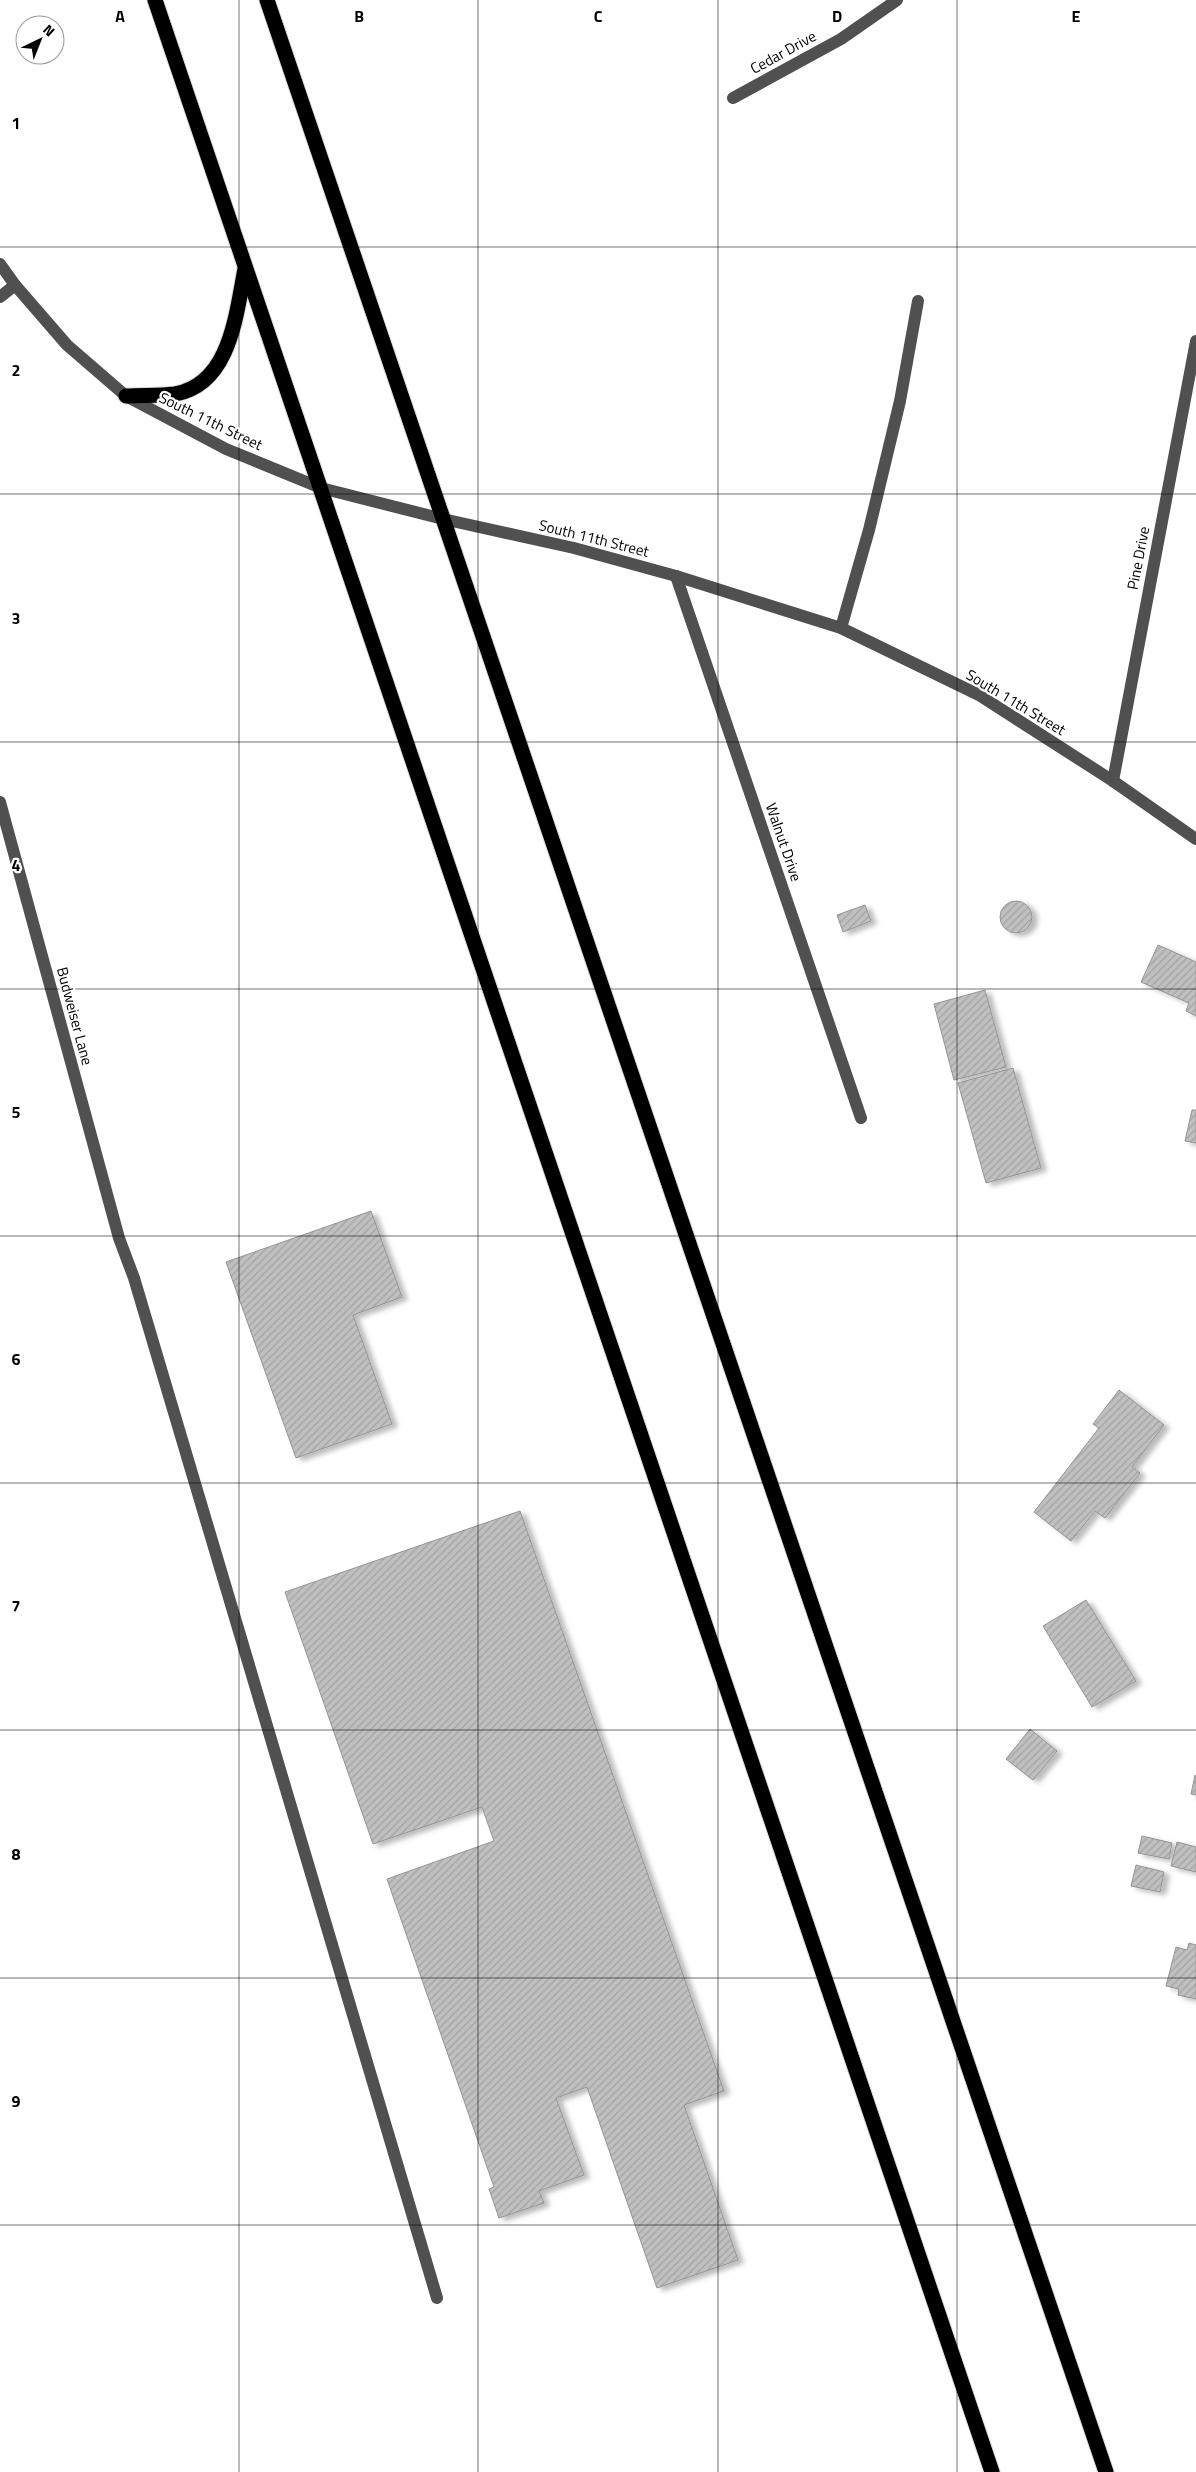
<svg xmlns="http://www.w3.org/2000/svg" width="1196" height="2472" viewBox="0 0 1196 2472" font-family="'Titillium Web',sans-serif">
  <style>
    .building { fill: url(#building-hatch); stroke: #949494; filter: url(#shadow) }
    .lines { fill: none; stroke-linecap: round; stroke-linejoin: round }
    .highway-casing { stroke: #dbdbdb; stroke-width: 17 }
    .minor { stroke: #505050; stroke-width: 12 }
    .highway { stroke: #000; stroke-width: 15 }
    .grid { fill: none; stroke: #000; stroke-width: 1; stroke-opacity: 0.55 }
    .labels { text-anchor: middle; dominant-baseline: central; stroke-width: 4.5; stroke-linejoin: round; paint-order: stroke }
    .street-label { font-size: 15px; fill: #000; stroke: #fff }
    .grid-label { font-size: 16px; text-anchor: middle; font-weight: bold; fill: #000; stroke: #fff; stroke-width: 4.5; stroke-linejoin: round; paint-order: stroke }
  </style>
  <defs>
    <pattern id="building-hatch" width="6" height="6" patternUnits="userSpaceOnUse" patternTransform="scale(1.25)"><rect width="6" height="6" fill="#c0c0c0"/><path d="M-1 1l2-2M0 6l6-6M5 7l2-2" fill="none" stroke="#a3a3a3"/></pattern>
    <filter id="shadow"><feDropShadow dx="5.5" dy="3" stdDeviation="2.5" flood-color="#0004"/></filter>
  </defs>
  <rect width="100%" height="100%" fill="#fff"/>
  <g class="building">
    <circle cx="1016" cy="917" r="16"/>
    <path d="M865,905L871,921L843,932L837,915Z"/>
    <path d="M1158,945L1196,962V1016L1186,1011L1189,1003L1141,982Z"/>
    <path d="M985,990L1006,1067L954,1080L934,1004Z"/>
    <path d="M1013,1068L1041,1168L986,1183L958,1083Z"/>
    <path d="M1192,1110H1196V1143L1185,1141Z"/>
    <path d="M371,1211L402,1297L353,1315L392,1424L296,1458L226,1262Z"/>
    <path d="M1119,1390L1164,1425L1132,1467L1140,1473L1105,1518L1095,1511L1071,1541L1034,1512L1099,1428L1093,1424Z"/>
    <path d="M520,1511L724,2091L684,2105L738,2260L657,2288L587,2087L556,2098L584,2175L539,2191L544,2203L499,2218L489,2189L494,2187L387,1879L494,1841L482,1807L373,1844L285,1592Z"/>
    <path d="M1086,1600L1136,1681L1092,1707L1043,1626Z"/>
    <path d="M1030,1729L1057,1751L1033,1780L1006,1759Z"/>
    <path d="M1195,1775L1196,1776V1795L1191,1794Z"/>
    <path d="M1142,1836L1172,1843L1169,1859L1138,1853Z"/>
    <path d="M1177,1842L1196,1847V1872L1171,1866Z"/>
    <path d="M1136,1865L1164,1872L1160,1892L1131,1886Z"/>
    <path d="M1189,1943L1196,1945V1999L1178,1995L1179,1989L1166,1986L1176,1947L1187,1950Z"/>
  </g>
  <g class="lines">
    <defs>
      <g id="highway">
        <path d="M155,0L992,2472"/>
        <path d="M267,0L1106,2472"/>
        <path d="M126,396C142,395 159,396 175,394C231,384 236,313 245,269"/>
      </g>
    </defs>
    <use href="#highway" class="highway-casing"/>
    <g class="minor">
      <path d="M733,98L841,39L897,0"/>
      <path d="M0,264L15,285L67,345L126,396L226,449L321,488L443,519L574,548L676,576L841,628L979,695L1113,781L1196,839"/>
      <path d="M0,297L15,285"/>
      <path d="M676,576L861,1118"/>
      <path d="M841,628L869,530L900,401L918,301"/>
      <path d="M1113,781L1196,341"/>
      <path d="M0,802L119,1238L134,1278L437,2298"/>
    </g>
    <use href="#highway" class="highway"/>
  </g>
  <path class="grid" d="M239,0V2472M478,0V2472M718,0V2472M957,0V2472M0,247H1196M0,494H1196M0,742H1196M0,989H1196M0,1236H1196M0,1483H1196M0,1730H1196M0,1978H1196M0,2225H1196"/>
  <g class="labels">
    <g class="street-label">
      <text transform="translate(783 52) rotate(-29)">Cedar Drive</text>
      <text transform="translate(211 421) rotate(26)">South 11th Street</text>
      <text transform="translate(594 538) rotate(14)">South 11th Street</text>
      <text transform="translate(1138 558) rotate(-79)">Pine Drive</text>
      <text transform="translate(1016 702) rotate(31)">South 11th Street</text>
      <text transform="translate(784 842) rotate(71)">Walnut Drive</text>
      <text transform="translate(75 1016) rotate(75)">Budweiser Lane</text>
    </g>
  </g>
  <g class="grid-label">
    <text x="120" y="22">A</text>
    <text x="359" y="22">B</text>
    <text x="598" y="22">C</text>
    <text x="837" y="22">D</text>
    <text x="1076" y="22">E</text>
    <text x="16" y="129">1</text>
    <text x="16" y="376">2</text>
    <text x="16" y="624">3</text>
    <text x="16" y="871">4</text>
    <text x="16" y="1118">5</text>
    <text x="16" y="1365">6</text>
    <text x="16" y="1612">7</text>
    <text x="16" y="1860">8</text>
    <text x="16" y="2107">9</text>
  </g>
  <g transform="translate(40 40) rotate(43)"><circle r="24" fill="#ffffff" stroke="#999999"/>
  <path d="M0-4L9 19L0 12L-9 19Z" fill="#000000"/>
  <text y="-8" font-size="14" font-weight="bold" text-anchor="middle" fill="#000000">N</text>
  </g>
</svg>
